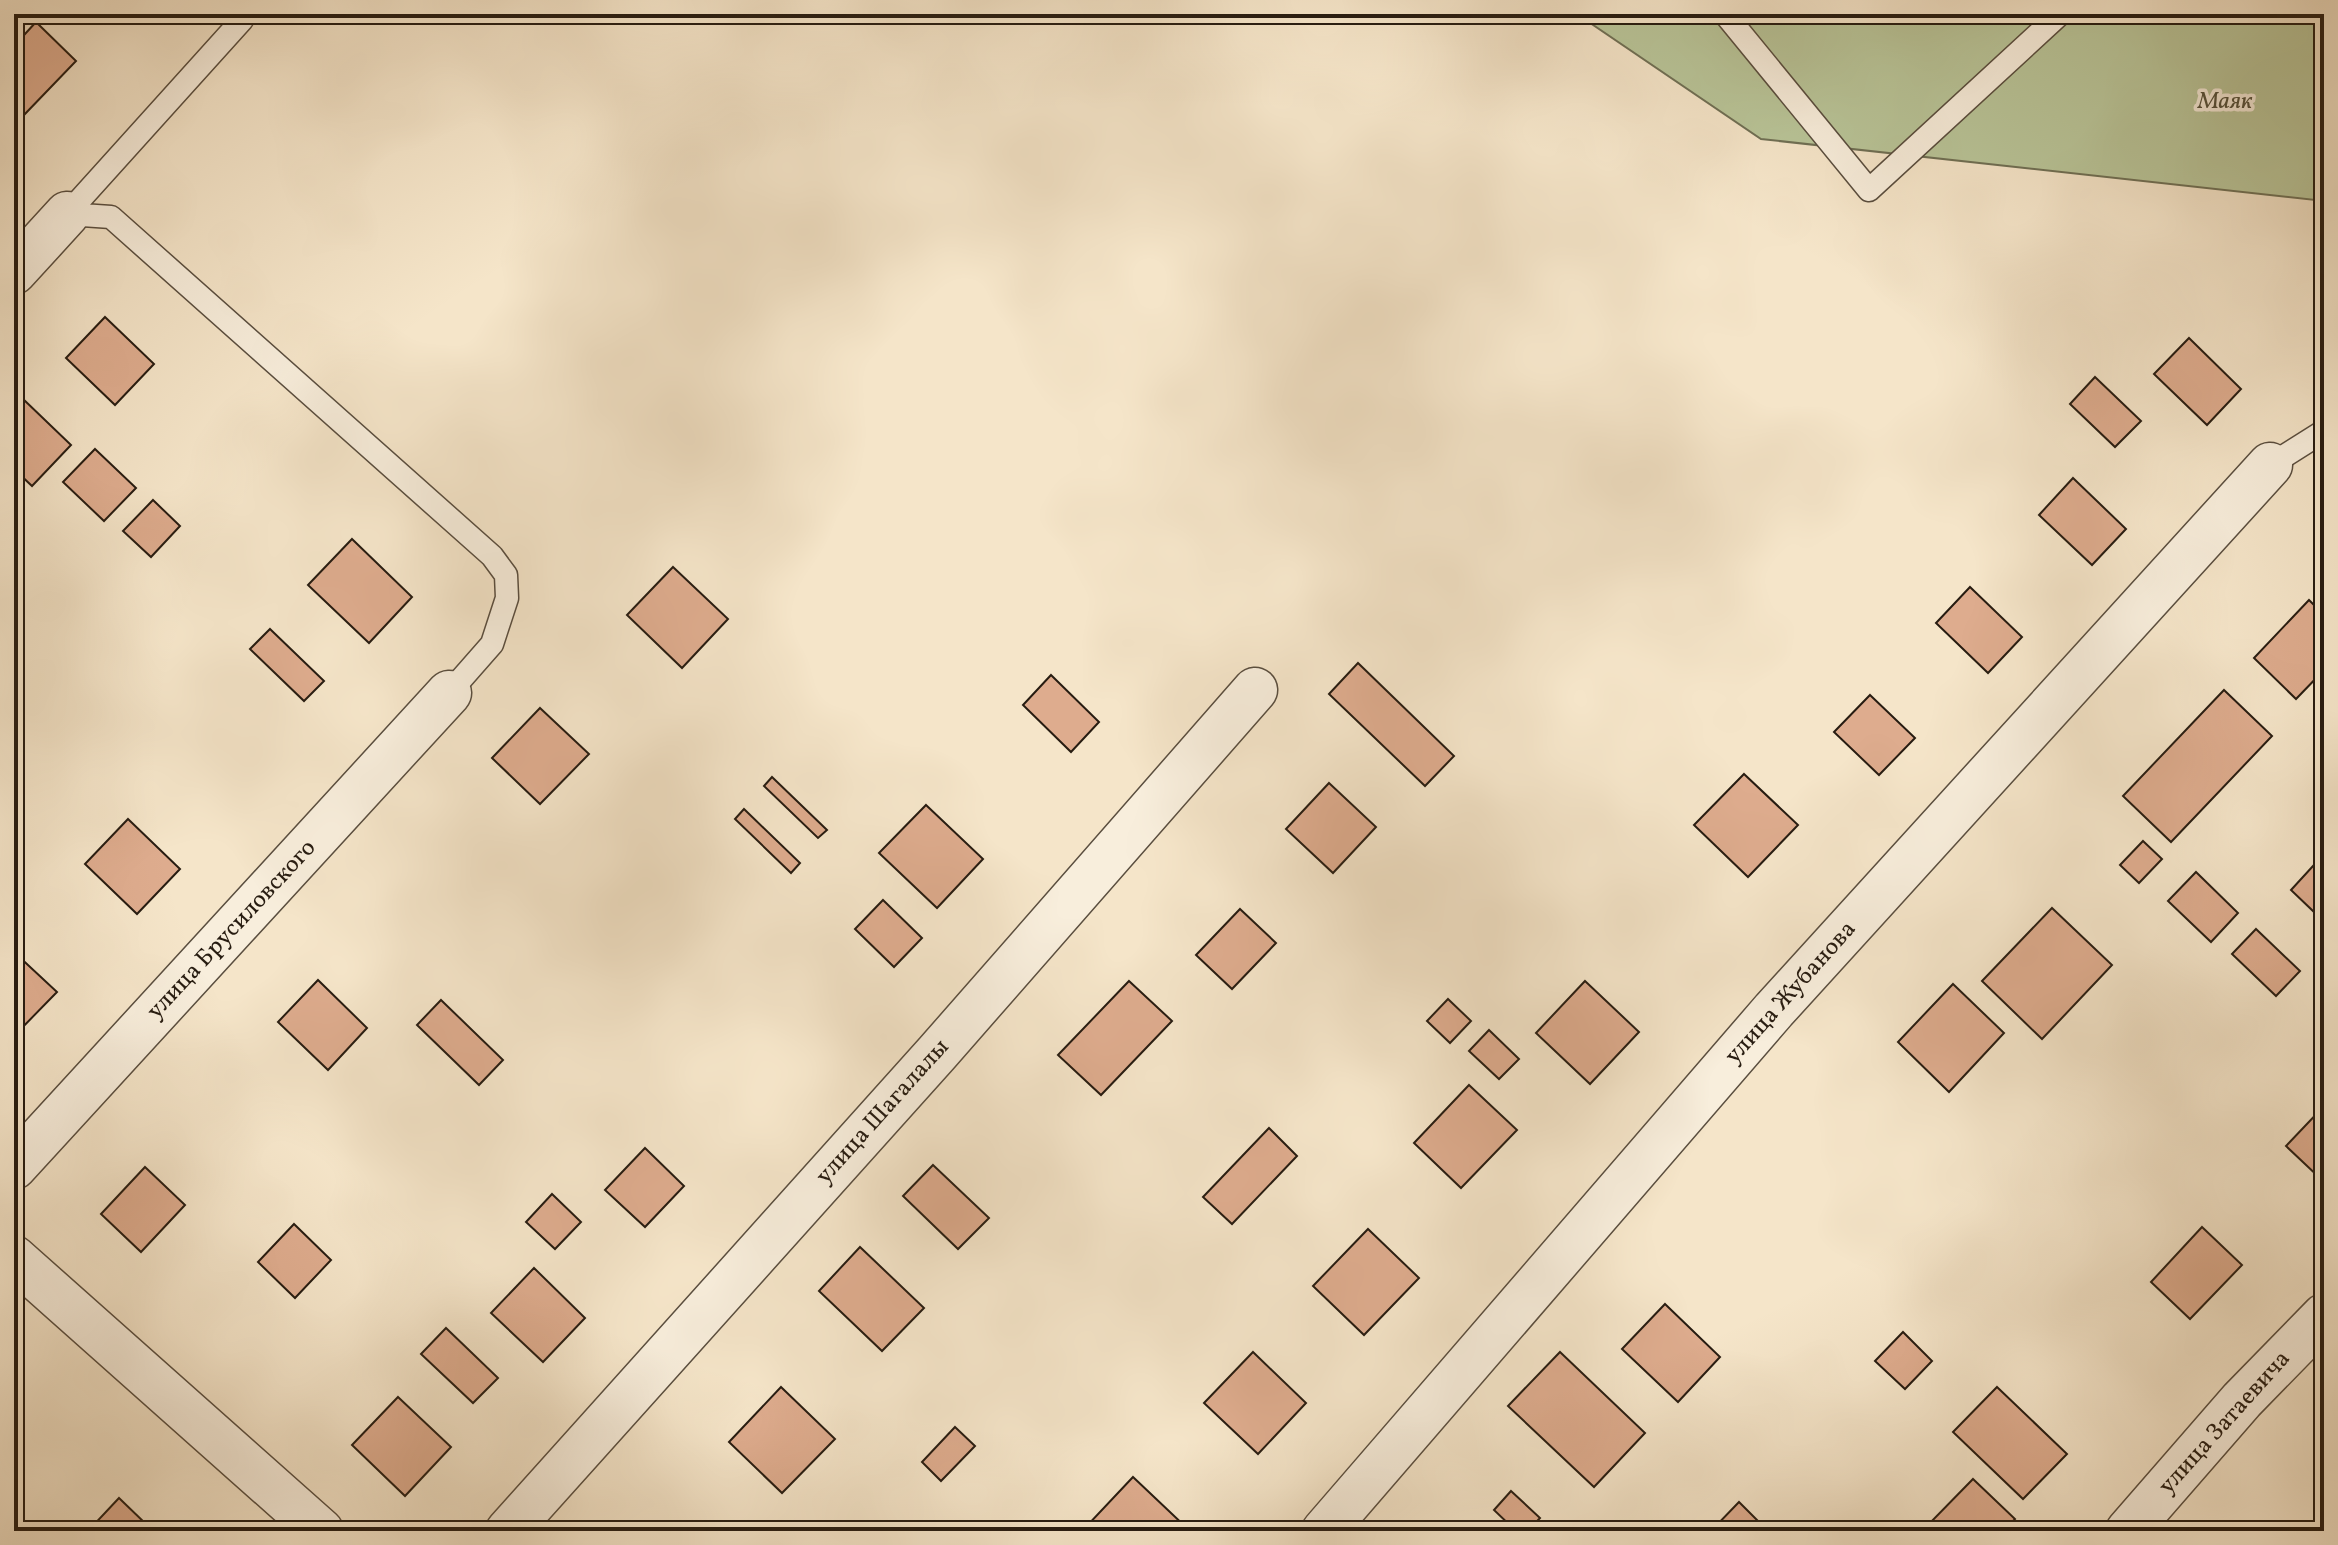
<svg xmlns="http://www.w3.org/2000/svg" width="2338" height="1545" viewBox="0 0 2338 1545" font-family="Vollkorn,serif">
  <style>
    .green { fill: #b9c599; stroke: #707055; stroke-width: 2 }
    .building { fill: #deac8e; stroke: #271c11; stroke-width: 2 }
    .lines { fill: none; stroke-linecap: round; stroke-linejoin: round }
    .lane-casing { stroke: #5a4e3f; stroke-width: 25 }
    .street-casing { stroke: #5a4e3f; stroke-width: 47 }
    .lane { stroke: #f8eedc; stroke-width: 22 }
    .street { stroke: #f8eedc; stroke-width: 44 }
    .labels { text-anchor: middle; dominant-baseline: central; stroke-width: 7; stroke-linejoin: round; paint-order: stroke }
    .park-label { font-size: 24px; font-style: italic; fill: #534f3a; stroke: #f8eedc }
    .street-label { font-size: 24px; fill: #271c11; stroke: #f8eedc }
  </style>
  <rect width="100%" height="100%" fill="#f5e5c9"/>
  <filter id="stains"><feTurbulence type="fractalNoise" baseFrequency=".0025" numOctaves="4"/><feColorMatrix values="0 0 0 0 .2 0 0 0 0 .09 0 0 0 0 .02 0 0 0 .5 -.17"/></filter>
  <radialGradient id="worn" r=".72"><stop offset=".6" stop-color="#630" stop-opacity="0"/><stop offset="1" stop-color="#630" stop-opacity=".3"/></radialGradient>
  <path class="green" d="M1577,14H2324V201L1761,139Z"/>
  <g class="building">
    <path d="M36,22L76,61L23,116L14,108V46Z"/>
    <path d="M105,317L154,364L115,405L66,358Z"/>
    <path d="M2189,338L2241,389L2207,425L2154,374Z"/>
    <path d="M2095,377L2141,421L2115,447L2070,404Z"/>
    <path d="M22,398L71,445L32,486L14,469V406Z"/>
    <path d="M95,449L136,488L104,521L63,482Z"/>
    <path d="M2073,478L2126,529L2092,565L2039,515Z"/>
    <path d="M153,500L180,526L151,557L123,531Z"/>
    <path d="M352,539L412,597L369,643L308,585Z"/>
    <path d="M673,567L728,619L682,668L627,615Z"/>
    <path d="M1970,587L2022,637L1988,673L1936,623Z"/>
    <path d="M2309,600L2324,615V670L2296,699L2254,658Z"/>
    <path d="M270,629L324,681L304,701L250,649Z"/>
    <path d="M1358,663L1454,756L1425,786L1329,694Z"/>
    <path d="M1051,675L1099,722L1071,752L1023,705Z"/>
    <path d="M2224,690L2272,736L2171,842L2123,796Z"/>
    <path d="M1870,695L1915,738L1879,775L1834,732Z"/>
    <path d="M540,708L589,754L540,804L492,758Z"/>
    <path d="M1744,774L1798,825L1748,877L1694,825Z"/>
    <path d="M772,777L827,830L818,838L764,786Z"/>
    <path d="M1329,783L1376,827L1333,873L1286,829Z"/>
    <path d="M926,805L983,859L937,908L879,853Z"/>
    <path d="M744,809L800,863L791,873L735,819Z"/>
    <path d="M128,819L180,869L137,914L85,864Z"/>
    <path d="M2143,841L2162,859L2139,883L2120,865Z"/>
    <path d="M2313,866L2324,877V900L2313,911L2291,890Z"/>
    <path d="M2196,872L2238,913L2211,942L2168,901Z"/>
    <path d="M883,900L922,938L894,967L855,929Z"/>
    <path d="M2052,908L2112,965L2042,1039L1982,981Z"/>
    <path d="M1240,909L1276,943L1232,989L1196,955Z"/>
    <path d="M2256,929L2300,971L2276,996L2232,954Z"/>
    <path d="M14,952L57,992L14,1036Z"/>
    <path d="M318,980L367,1028L328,1070L278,1022Z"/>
    <path d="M1129,981L1172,1021L1101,1095L1058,1055Z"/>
    <path d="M1585,981L1639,1032L1590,1084L1536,1033Z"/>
    <path d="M1953,984L2004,1033L1949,1092L1898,1042Z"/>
    <path d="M1448,999L1471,1021L1450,1043L1427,1021Z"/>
    <path d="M441,1000L503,1060L479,1085L417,1025Z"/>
    <path d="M1489,1030L1519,1059L1499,1079L1469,1051Z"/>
    <path d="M1469,1085L1517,1130L1461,1188L1414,1143Z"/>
    <path d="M2324,1106V1182L2286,1146Z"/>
    <path d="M1269,1128L1297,1156L1232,1224L1203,1197Z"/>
    <path d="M645,1148L684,1186L645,1227L605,1190Z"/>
    <path d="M933,1165L989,1218L958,1249L903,1196Z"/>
    <path d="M145,1167L185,1205L141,1252L101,1214Z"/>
    <path d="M552,1194L581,1222L555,1249L526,1222Z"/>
    <path d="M294,1224L331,1260L295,1298L258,1262Z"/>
    <path d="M2202,1227L2242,1265L2190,1319L2151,1282Z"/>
    <path d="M1368,1229L1419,1278L1364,1335L1313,1286Z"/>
    <path d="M860,1247L924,1308L882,1351L819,1291Z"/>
    <path d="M534,1268L585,1318L543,1362L491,1313Z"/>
    <path d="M1665,1304L1720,1357L1678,1402L1622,1349Z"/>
    <path d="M446,1328L498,1378L473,1403L421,1354Z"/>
    <path d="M1903,1332L1932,1361L1905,1389L1875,1361Z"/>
    <path d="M1253,1352L1306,1403L1258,1454L1204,1403Z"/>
    <path d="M1560,1352L1645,1433L1594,1487L1508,1406Z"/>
    <path d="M781,1387L835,1439L782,1493L729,1442Z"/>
    <path d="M1997,1387L2067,1454L2023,1499L1953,1432Z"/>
    <path d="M398,1397L451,1447L405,1496L352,1445Z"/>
    <path d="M955,1427L975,1446L941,1481L922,1462Z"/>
    <path d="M1133,1477L1190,1531H1086L1084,1529Z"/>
    <path d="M1973,1479L2015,1519L2004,1531H1933L1927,1526Z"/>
    <path d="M1511,1491L1540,1518L1528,1531H1516L1494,1510Z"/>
    <path d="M119,1498L147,1525L141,1531H88Z"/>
    <path d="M1739,1502L1765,1528L1762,1531H1711Z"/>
  </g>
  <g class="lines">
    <defs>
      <g id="lane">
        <path d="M243,14L242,20L67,214L111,217L492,556L506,575L507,598L492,644L449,693"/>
        <path d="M1725,14L1869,190L2060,14"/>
        <path d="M2270,465L2324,431"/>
      </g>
      <g id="street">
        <path d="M14,272L67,214"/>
        <path d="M14,1167L449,693"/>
        <path d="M14,1258L321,1531"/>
        <path d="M508,1531L937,1053L1255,690"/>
        <path d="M1324,1531L1774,1010L2270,465"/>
        <path d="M2128,1531L2242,1400L2324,1316"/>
      </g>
    </defs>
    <use href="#lane" class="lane-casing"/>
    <use href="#street" class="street-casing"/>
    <use href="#lane" class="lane"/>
    <use href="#street" class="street"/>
  </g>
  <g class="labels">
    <g class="park-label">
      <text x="2225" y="102">Маяк</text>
    </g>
    <g class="street-label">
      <text transform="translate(232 930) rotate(-47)">улица Брусиловского</text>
      <text transform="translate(1791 993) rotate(-48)">улица Жубанова</text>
      <text transform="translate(883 1112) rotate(-48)">улица Шагалалы</text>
      <text transform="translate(2225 1423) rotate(-48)">улица Затаевича</text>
    </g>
  </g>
  <rect width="2338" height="1545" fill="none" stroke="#f5e5c9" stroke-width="48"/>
  <rect x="16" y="16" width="2306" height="1513" fill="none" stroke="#271c11" stroke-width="4"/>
  <rect x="24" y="24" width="2290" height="1497" fill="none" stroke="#271c11" stroke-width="2"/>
  <rect width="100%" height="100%" filter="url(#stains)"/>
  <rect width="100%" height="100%" fill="url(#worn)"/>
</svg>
